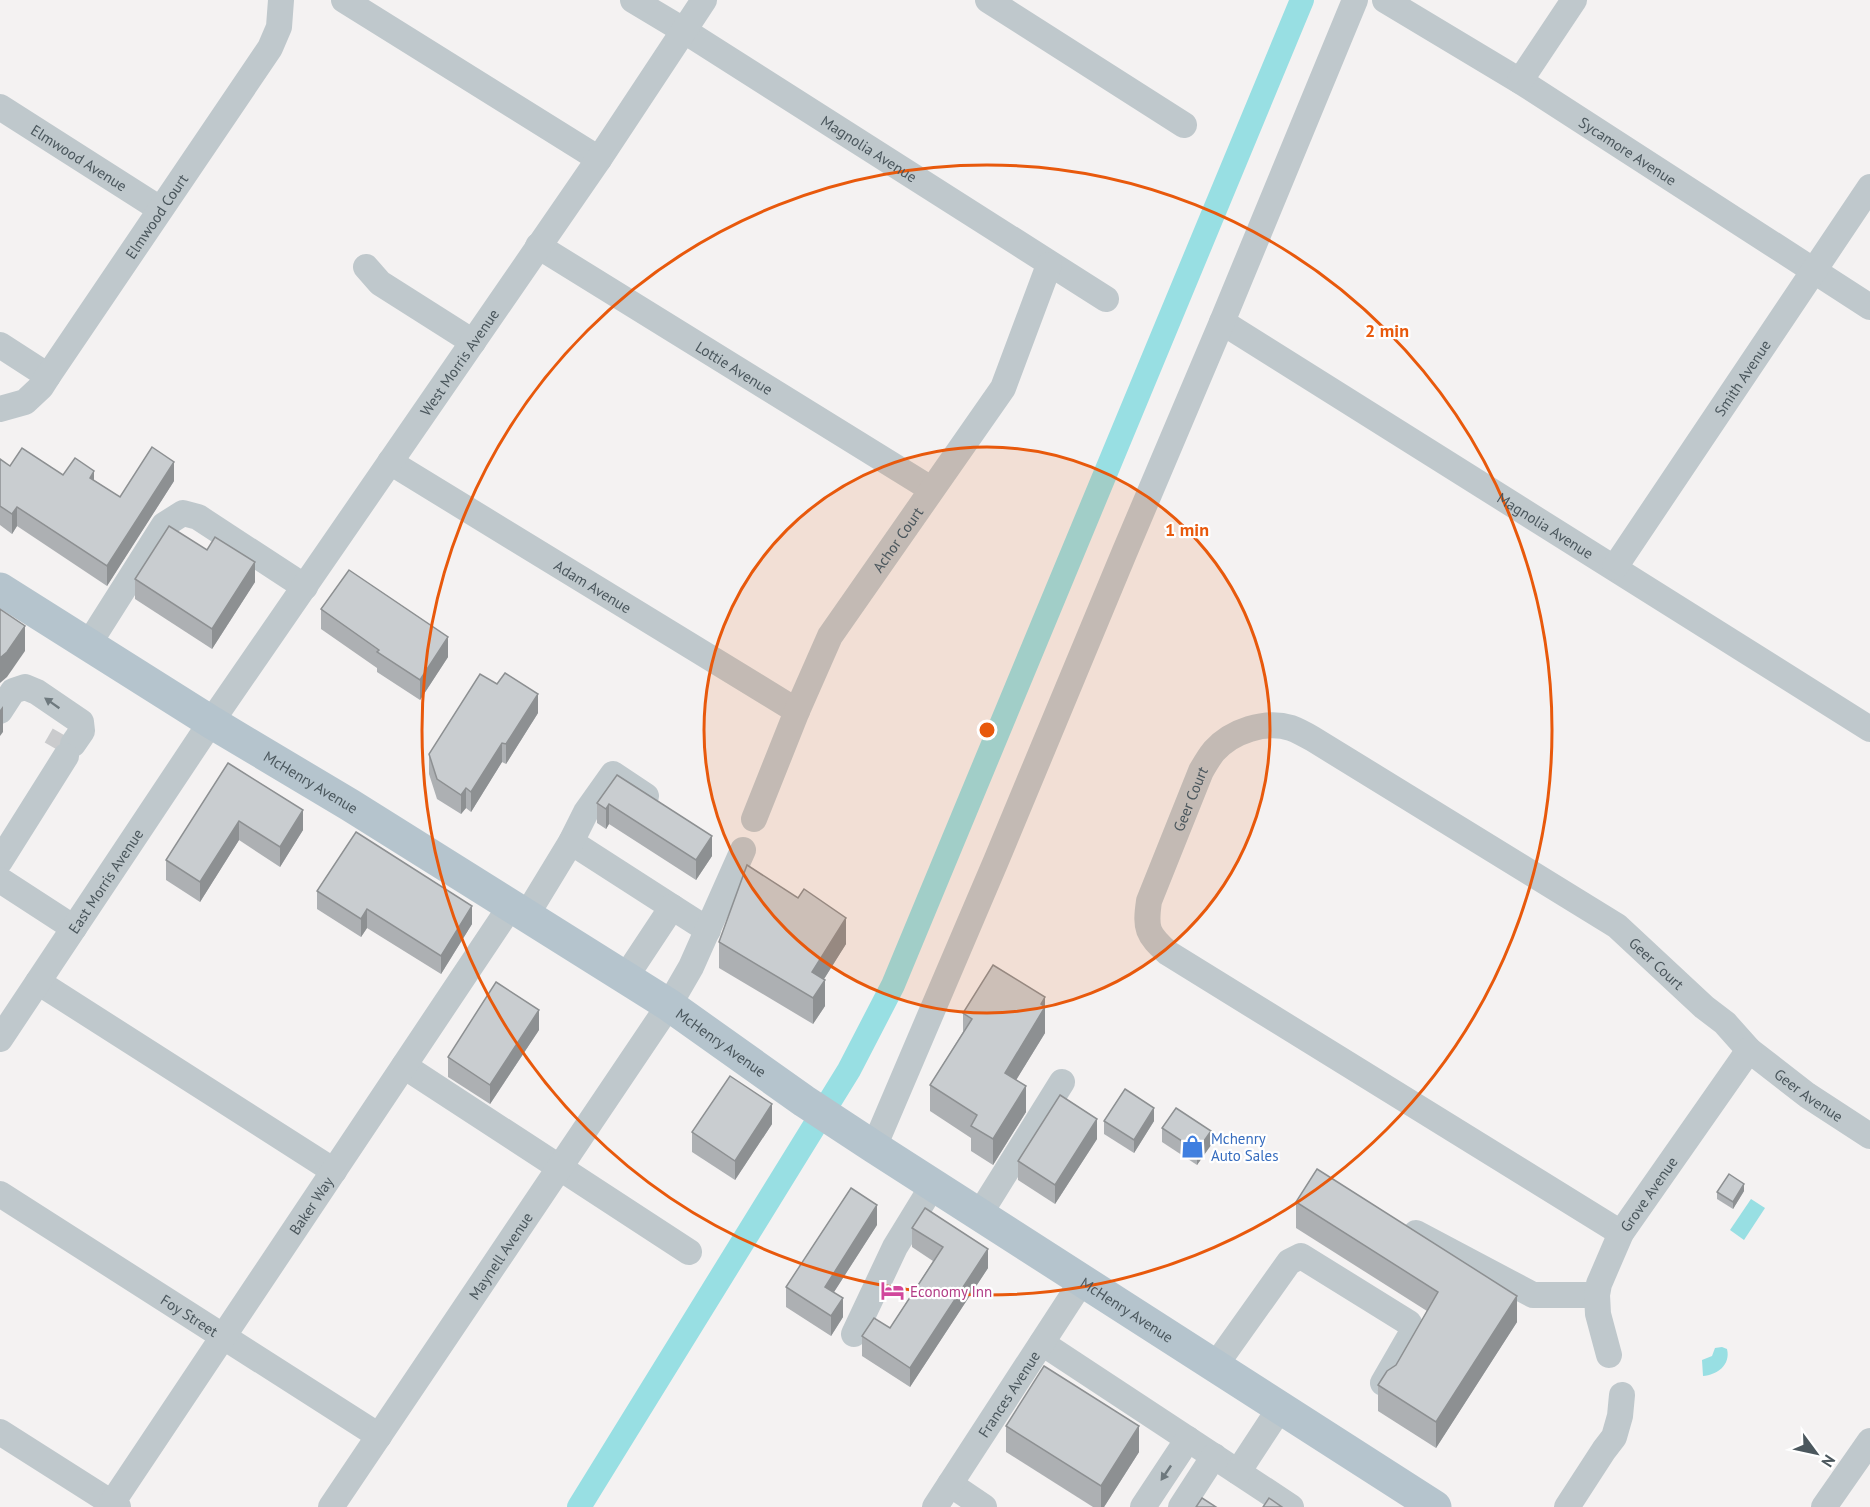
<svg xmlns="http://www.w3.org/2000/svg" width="1870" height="1507" viewBox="0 0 1870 1507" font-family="'PT Sans',sans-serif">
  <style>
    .water { fill: #98dfe3 }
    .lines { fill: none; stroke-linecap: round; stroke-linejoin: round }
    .canal { stroke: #98dfe3; stroke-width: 24 }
    .minor-tunnel { stroke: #cacbcd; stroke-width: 26; stroke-dasharray: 26 13; stroke-linecap: butt }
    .minor { stroke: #bfc8cc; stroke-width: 26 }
    .major { stroke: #b5c4cd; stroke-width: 33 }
    .wall { fill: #adb0b3 }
    .shaded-wall { fill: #8d9092 }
    .building { fill: #c9cdd0; stroke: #8d9092; stroke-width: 1.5 }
    .oneway { fill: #6e797e }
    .ring { fill: none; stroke: #e8590c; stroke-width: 3 }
    .labels { text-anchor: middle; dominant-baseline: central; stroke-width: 4.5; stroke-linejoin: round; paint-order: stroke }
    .street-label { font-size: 15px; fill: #4b575d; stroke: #fff }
    .shop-label { font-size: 15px; fill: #366cbe; stroke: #fff; text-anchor: start }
    .hotel-label { font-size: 15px; fill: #b23c85; stroke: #fff; text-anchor: start }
    .centre { fill: #e8590c; stroke: #fff; stroke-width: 3 }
    .ring-label { font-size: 18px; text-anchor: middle; font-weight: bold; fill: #e8590c; stroke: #fff; stroke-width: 4.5; stroke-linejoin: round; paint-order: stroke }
  </style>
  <rect width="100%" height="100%" fill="#f4f2f2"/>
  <g class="water">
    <path d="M1751,1199L1765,1208L1744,1240L1730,1230Z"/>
    <path d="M1722,1347L1727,1349C1731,1365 1717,1375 1703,1376L1702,1360L1712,1356L1715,1348Z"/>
  </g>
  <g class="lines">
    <path class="canal" d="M579,1507L849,1070L893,985L1302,0"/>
    <path class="minor-tunnel" d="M56,749L64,735"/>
    <g class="minor">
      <path d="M344,0L599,159"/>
      <path id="s1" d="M633,0L683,30L1106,299"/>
      <path d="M988,0L1184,125"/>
      <path id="s2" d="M1385,0L1520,81L1870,307"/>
      <path d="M1520,81L1574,0"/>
      <path id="s3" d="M0,107L160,209"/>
      <path id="s4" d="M538,246L931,489"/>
      <path d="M366,267L380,283L473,342"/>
      <path id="s5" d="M1222,322L1870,729"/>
      <path d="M0,345L48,376"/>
      <path id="s6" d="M0,409L25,402L41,387L48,376L270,48L279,27L281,0"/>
      <path id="s7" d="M390,462L797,711"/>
      <path id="s8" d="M1615,567L1870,187"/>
      <path d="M88,645L164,525L183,513L198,517L305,587"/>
      <path d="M0,711L13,691L25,687L37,692L81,722L82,731L73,744"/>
      <path id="s9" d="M754,819L797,711L830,636L1003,388L1049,265"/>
      <path d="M571,842L672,907L625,978"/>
      <path d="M0,861L66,756"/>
      <path d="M0,880L74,928"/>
      <path d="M672,907L708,930"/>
      <path d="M526,916L571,842L586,812L613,774L646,796"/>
      <path d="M38,982L334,1171"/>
      <path id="s10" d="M0,1039L211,722L599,159L704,0"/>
      <path d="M404,1066L689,1252"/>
      <path d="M874,1147L996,861L1125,551L1222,322L1355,0"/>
      <path id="s11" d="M0,1194L379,1436"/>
      <path d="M979,1215L1062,1082"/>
      <path d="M1416,1233L1533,1295H1597"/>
      <path id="s12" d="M1621,1233L1168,953C1147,934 1145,929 1149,901L1201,771C1205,764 1209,757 1214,751C1232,731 1265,720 1291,728C1299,731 1306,735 1313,739L1617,926L1704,1007L1725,1023L1749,1050L1807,1095L1870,1136"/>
      <path d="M854,1334L895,1247L933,1185"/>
      <path d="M1042,1343L1291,1507"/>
      <path id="s13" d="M1609,1355L1598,1314L1597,1295L1599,1284L1621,1233L1749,1050"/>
      <path d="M1215,1366L1289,1262L1301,1256L1409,1323L1413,1331L1383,1383"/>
      <path d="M0,1432L118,1507"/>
      <path d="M1238,1472L1280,1408"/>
      <path d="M950,1484L984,1507"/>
      <path id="s14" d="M112,1503L510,907"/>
      <path id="s15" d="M331,1507L669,1005L691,967L743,850"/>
      <path id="s16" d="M935,1507L1082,1281"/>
      <path d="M1143,1507L1188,1439"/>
      <path d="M1181,1507L1214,1456"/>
      <path d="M1567,1507L1604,1450L1614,1437L1620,1416L1622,1395"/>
      <path d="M1824,1507L1870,1441"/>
    </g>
    <path class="major" id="s17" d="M0,589L211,722L350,805L669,1005L804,1101L874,1147L1435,1507"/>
  </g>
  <g class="wall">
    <path d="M0,459L10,466L94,480L120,497L174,481L107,586L17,526L12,534L0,525Z"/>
    <path d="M135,579L255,582L212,649L135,599Z"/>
    <path d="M321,609L448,657L420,700L377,672V668L321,629Z"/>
    <path d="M538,713L506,764L502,762L471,812L466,808L461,814L437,799L429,774V754Z"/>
    <path d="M228,763L303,830L280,867L239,840L200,902L166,880V860Z"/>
    <path d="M617,775L712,856L696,880L609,824L606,829L597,823V803Z"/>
    <path d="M317,891L472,924L441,974L367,928L361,937L317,909Z"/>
    <path d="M719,942L846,944L824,979L825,1006L813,1024L719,968Z"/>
    <path d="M1045,997V1033L1016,1080L1026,1112L993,1165L971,1151V1138L930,1111V1085L963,1032V1013Z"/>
    <path d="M539,1030L490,1104L448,1077V1057Z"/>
    <path d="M1104,1121H1154L1134,1153L1104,1134Z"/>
    <path d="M772,1124L735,1180L692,1152V1132Z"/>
    <path d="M1162,1128L1211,1145L1197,1165L1162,1142Z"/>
    <path d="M1097,1139L1055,1204L1018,1180V1161Z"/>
    <path d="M1744,1191L1733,1209L1717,1199V1192Z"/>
    <path d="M1296,1202L1517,1322L1436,1448L1378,1411V1385L1396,1365L1427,1311L1296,1228Z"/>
    <path d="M877,1225L834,1292L843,1317L831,1336L786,1307V1287Z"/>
    <path d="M912,1228L988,1268L910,1387L862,1356V1336L890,1328L933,1261L912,1247Z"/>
    <path d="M1006,1426L1139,1452L1104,1507H1093L1006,1452Z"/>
  </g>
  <g class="shaded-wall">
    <path d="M174,462V481L107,586V566Z"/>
    <path d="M94,471V490L90,478Z"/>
    <path d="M17,507V526L12,534V514Z"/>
    <path d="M255,562V582L212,649V629Z"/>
    <path d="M25,626V651L7,677L0,683V658Z"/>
    <path d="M448,637V657L420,700V680Z"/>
    <path d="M538,694V713L506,764V744Z"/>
    <path d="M3,706V732L0,736V710Z"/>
    <path d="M502,743V762L471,812V792Z"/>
    <path d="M466,788V808L461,814V795Z"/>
    <path d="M609,804V824L606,829V809Z"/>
    <path d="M303,810V830L280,867V847Z"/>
    <path d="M239,821V840L200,902V882Z"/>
    <path d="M712,836V856L696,880V860Z"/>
    <path d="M472,906V924L441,974V956Z"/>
    <path d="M367,909V928L361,937V919Z"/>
    <path d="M846,918V944L812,998V972Z"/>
    <path d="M825,980V1006L813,1024V998Z"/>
    <path d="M1045,997V1033L1005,1098V1073Z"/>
    <path d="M539,1010V1030L490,1104V1085Z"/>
    <path d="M1026,1086V1112L993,1165V1139Z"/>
    <path d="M772,1104V1124L735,1180V1161Z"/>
    <path d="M1154,1108V1121L1134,1153V1140Z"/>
    <path d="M1097,1119V1139L1055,1204V1185Z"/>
    <path d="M1211,1131V1145L1197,1165V1151Z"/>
    <path d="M1744,1184V1191L1733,1209V1202Z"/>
    <path d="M877,1205V1225L825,1306V1287Z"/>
    <path d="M988,1249V1268L910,1387V1368Z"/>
    <path d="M1517,1296V1322L1436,1448V1422Z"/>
    <path d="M843,1298V1317L831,1336V1316Z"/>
    <path d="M1139,1426V1452L1104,1507H1101V1486Z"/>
  </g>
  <g class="building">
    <path d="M152,447L174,462L107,566L17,507L12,514L0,506V459L10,466L22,448L63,475L75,458L94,471L90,478L120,497Z"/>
    <path d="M169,526L207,550L215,537L255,562L212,629L135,579Z"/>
    <path d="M349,570L448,637L420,680L377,652L379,650L321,609Z"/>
    <path d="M0,609L25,626L7,652L0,658Z"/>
    <path d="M505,673L538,694L506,744L502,743L471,792L466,788L461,795L437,779L429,754L480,674L497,684Z"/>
    <path d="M228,763L303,810L280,847L239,821L200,882L166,860Z"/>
    <path d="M617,775L712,836L696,860L609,804L606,809L597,803Z"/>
    <path d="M356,832L472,906L441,956L367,909L361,919L317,891Z"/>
    <path d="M747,865L798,898L804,889L846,918L812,972L825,980L813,998L719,942Z"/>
    <path d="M993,965L1045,997L1041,1004L1045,1007L1005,1073L1026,1086L993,1139L971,1126L977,1115L930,1085L972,1019L963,1013Z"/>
    <path d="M496,982L539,1010L490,1085L448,1057Z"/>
    <path d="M730,1076L772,1104L735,1161L692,1132Z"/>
    <path d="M1125,1089L1154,1108L1134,1140L1104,1121Z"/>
    <path d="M1060,1095L1097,1119L1055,1185L1018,1161Z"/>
    <path d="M1176,1108L1211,1131L1197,1151L1162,1128Z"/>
    <path d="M1317,1169L1517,1296L1436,1422L1378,1385L1387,1371L1396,1365L1438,1292L1296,1202Z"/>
    <path d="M1729,1174L1744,1184L1733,1202L1717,1192Z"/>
    <path d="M851,1188L877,1205L825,1287L843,1298L831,1316L786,1287Z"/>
    <path d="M925,1208L988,1249L910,1368L862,1336L874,1318L890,1328L943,1247L912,1228Z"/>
    <path d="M1044,1366L1139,1426L1101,1486L1006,1426Z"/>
    <path d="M1202,1498L1216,1507H1196Z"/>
    <path d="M1269,1498L1282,1507H1263Z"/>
  </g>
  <defs><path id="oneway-solid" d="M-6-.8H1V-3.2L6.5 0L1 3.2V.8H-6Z" transform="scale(1.5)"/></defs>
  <g class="oneway">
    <use href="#oneway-solid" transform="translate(52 703) rotate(-145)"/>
    <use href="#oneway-solid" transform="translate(1166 1473) rotate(124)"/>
  </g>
  <circle cx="987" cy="730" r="283" fill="#e8590c" fill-opacity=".12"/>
  <g class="ring">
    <circle cx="987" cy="730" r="283"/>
    <circle cx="987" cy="730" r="565"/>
  </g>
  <defs>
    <symbol id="shop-bare" viewBox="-9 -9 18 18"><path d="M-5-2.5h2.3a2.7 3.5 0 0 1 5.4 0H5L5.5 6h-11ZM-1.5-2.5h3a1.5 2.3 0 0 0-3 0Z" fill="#3f7fe0" stroke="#fff" stroke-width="2.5" paint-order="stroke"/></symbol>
    <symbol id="hotel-bare" viewBox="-9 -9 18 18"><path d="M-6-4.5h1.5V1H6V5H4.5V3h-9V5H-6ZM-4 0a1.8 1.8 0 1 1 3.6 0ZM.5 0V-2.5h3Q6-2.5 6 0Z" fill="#d1479c" stroke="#fff" stroke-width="2.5" paint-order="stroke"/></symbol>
  </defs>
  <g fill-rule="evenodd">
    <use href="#shop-bare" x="1176" y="1130" width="33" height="33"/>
    <use href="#hotel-bare" x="876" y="1274" width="33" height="33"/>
  </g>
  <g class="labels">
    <g class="street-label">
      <text stroke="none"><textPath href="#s1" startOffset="279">Magnolia Avenue</textPath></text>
      <text stroke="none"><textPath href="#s2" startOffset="286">Sycamore Avenue</textPath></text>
      <text stroke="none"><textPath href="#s3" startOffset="94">Elmwood Avenue</textPath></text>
      <text stroke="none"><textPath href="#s6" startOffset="254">Elmwood Court</textPath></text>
      <text stroke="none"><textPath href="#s10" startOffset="818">West Morris Avenue</textPath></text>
      <text stroke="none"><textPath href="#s4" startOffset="231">Lottie Avenue</textPath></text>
      <text stroke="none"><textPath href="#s8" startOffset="228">Smith Avenue</textPath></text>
      <text stroke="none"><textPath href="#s5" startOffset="382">Magnolia Avenue</textPath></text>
      <text stroke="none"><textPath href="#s9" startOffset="316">Achor Court</textPath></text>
      <text stroke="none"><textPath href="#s7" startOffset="238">Adam Avenue</textPath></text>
      <text stroke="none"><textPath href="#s17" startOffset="366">McHenry Avenue</textPath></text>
      <text stroke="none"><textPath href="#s12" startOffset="702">Geer Court</textPath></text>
      <text stroke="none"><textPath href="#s10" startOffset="190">East Morris Avenue</textPath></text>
      <text stroke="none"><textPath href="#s12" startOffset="1276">Geer Court</textPath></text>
      <text stroke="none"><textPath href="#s17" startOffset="852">McHenry Avenue</textPath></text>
      <text stroke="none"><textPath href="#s12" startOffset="1478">Geer Avenue</textPath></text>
      <text stroke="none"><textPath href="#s13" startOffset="176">Grove Avenue</textPath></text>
      <text stroke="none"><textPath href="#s14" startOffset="358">Baker Way</textPath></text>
      <text stroke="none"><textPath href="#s15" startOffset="303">Maynell Avenue</textPath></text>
      <text stroke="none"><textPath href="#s17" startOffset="1338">McHenry Avenue</textPath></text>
      <text stroke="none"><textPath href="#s11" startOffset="225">Foy Street</textPath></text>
      <text stroke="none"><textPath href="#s16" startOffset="135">Frances Avenue</textPath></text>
    </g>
    <g class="shop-label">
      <text x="1211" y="1138">Mchenry<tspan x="1211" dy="17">Auto Sales</tspan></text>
    </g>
    <g class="hotel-label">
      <text x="910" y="1291">Economy Inn</text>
    </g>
  </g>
  <circle cx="987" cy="730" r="9" class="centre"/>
  <g class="ring-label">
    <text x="1387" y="337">2 min</text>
    <text x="1187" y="536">1 min</text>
  </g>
  <g transform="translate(1816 1453) rotate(123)" stroke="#ffffff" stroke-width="4.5" paint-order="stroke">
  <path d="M0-4.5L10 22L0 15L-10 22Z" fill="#4b575d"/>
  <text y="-9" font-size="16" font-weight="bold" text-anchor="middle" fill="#4b575d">N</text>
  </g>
</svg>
